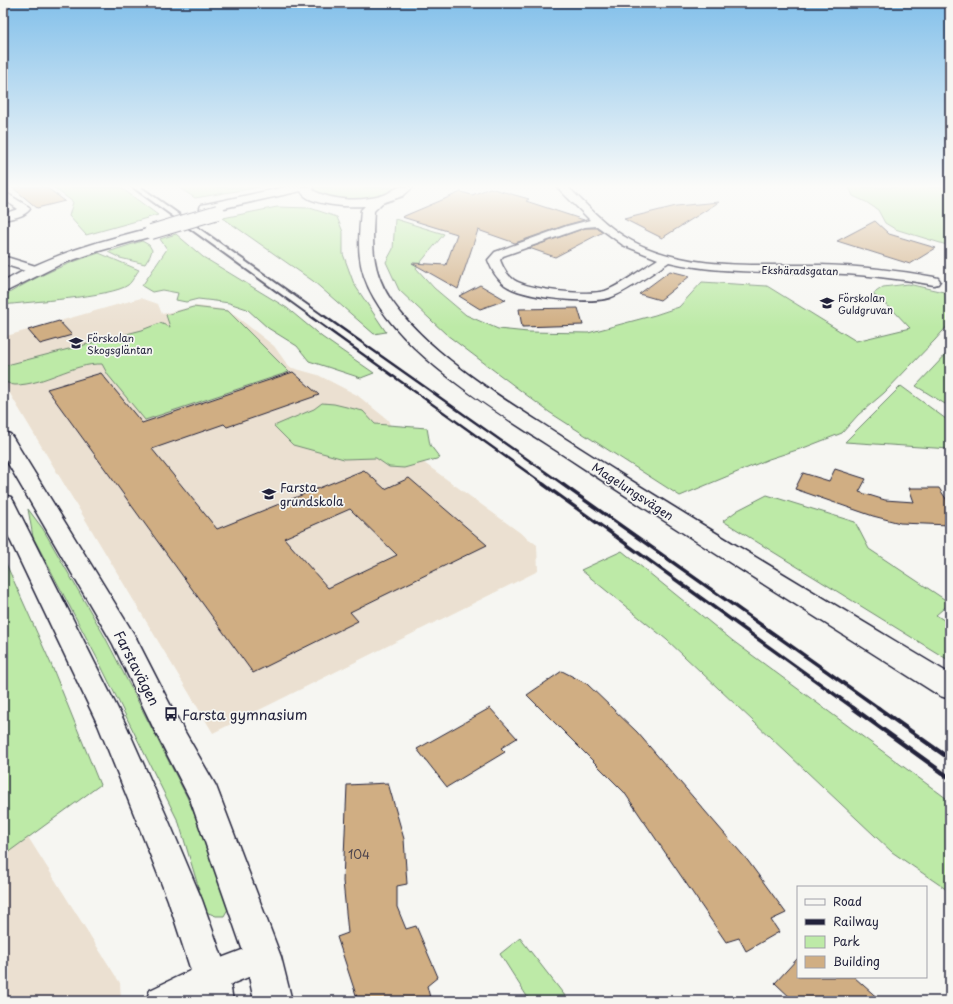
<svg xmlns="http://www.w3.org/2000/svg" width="953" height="1004" viewBox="0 0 953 1004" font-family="'Playpen Sans',sans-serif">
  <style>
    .built { fill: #ebe0d1 }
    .green { fill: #bdeaa7; stroke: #708671 }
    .building { fill: #d0ae83; stroke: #22223b; fill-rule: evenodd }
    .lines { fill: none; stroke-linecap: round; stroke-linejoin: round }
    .street-casing { stroke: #22223b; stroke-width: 3 }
    .secondary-casing { stroke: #22223b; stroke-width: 3 }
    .street { fill: #f6f6f2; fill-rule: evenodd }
    .secondary { fill: #f6f6f2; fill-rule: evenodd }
    .rail-far3 { stroke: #22223b; stroke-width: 2 }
    .rail-far2 { stroke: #22223b; stroke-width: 2.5 }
    .rail-far1 { stroke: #22223b; stroke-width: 3.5 }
    .rail { stroke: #22223b; stroke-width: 4.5 }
    .secondary-bridge-casing { stroke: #22223b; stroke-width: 16; stroke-linecap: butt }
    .secondary-bridge { stroke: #f6f6f2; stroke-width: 14 }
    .labels { text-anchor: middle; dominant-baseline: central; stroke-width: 3.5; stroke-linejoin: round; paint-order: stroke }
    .far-street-label { font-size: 10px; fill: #22223b; stroke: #f6f6f2 }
    .far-poi-label { font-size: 10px; fill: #22223b; stroke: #f6f6f2; text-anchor: start }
    .poi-label { font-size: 12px; fill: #22223b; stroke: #f6f6f2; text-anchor: start }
    .street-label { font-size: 12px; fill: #22223b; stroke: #f6f6f2 }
    .near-number-label { font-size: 12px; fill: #4e454d }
    .near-street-label { font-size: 14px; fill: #22223b; stroke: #f6f6f2 }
    .near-poi-label { font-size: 14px; fill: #22223b; stroke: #f6f6f2; text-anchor: start }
  </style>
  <rect width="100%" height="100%" fill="#f6f6f2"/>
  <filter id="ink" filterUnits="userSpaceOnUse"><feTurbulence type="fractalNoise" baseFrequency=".025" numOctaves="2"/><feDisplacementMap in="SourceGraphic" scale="8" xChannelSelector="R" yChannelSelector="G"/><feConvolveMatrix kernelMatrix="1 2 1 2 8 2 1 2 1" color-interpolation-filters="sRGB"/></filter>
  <g filter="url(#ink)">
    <g class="built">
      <path d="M141,298L158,304L162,314L196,306L228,310L274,346L289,367L318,375L357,395L388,420L398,444L537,545L538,571L213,733L3,382V337Z"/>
      <path d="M28,837L120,983L121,1001H3V854Z"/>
    </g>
    <g class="green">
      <path d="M53,187H120L158,215L86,235L69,216L73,202Z"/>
      <path d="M178,187H260L195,198Z"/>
      <path d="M312,187H399C395,190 390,193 386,195C371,200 319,204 312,187Z"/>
      <path d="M849,187H950V246L895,229L885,223L878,210L866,202L853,196Z"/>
      <path d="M277,207L310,208L337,217L343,232V254L354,284L386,332L374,334L313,281L223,218Z"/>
      <path d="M395,219L444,234L416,268L434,288L466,315L498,329L528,332L588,333L655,315L679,307L702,282L767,286L856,341L910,328L893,310L873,294L883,287L908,284L948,293L950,298V323L935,340L884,393L858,415L842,433L806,447L769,459L680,496L549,412L447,335L399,290L386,262L393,249Z"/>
      <path d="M176,234L203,257L287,308L322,337L374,373L361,378L309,361L297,346L268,328L247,309L229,303L215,301L198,299L186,302L176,300L178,293L162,290L152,292L142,286L167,249L160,239Z"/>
      <path d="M142,241L149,245L152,250L150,256L145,264L120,258L108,252Z"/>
      <path d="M99,253L139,270C135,275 132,282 128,285C112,297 26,302 3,305L4,296C37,276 62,265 99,253Z"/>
      <path d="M193,307L228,311L289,372L145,420L108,375L102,364C72,363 45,385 15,385C11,385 6,382 3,381V366L142,330L160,323L170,327L166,315Z"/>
      <path d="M950,350V407L916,386Z"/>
      <path d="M901,386L950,422V449L845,442Z"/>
      <path d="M322,403L334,404L363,411L375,424L427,428L430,445L440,458L404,468L389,467L376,458L344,459L293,445L274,426L314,409Z"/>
      <path d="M767,495L855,522L869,549L950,603L936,615L950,624V661L723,521L738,510Z"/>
      <path d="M28,509L43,529L105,637L187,797L232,902L224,916H216L206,912L179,823L97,658L33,537Z"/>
      <path d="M622,551L733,641L950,801V892L892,852L667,640L581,570Z"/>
      <path d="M3,557L51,664L100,785L3,856Z"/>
      <path d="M520,938L569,1001H522L528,998L500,954Z"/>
    </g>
    <g class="building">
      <path d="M12,187H46L65,201L37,208Z"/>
      <path d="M490,188L529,199L526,201L584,220L566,225L515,243L478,230L458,289L412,263L446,265L457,234L402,217L461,192L472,195Z"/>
      <path d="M719,202L662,238L624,219L676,206Z"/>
      <path d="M875,221L889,234L936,248L910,264L837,241Z"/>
      <path d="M585,228H597L603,232L555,257L529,248Z"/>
      <path d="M670,271L690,276L660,300L639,294Z"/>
      <path d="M480,285L506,300L480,309L459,296Z"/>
      <path d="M578,308L583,325L522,327L519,309Z"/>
      <path d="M59,321L72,335L40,344L28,330Z"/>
      <path d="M293,372L319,395L227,427L224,424L152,449L217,529L364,470L385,489L409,478L487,545L350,612L358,621L253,673L47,389L101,373L142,423ZM350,509L397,555L328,588L284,538Z"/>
      <path d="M835,469L866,479L859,492L885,500L914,502L909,488H939L950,505V525L900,523L873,516L795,489L803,473L829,481Z"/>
      <path d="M562,671L587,684L637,732L748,861L786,913L771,920L779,932L746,951L739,938L726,942L624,792L527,695Z"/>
      <path d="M490,708L517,738L501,748L505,752L447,787L417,749Z"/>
      <path d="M388,783L404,839L407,884L397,886V907L406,929L416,926L438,977L427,986L431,1001H358L337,937L348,933L343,881L347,785Z"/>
      <path d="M798,958V977H854L881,1001H794L775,983Z"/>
    </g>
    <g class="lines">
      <defs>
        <g id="street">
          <path d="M557,187H568C588,206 607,228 632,241C689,271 757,264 820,265C858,266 896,270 934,277L938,278L940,281L938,284L934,285C897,278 859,274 821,273C770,271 719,274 669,262C652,273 627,292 609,298C587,304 523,298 505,285C496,278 492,270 488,260L495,252L567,226L590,220ZM597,226L623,245L658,259C645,267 618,287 605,291C587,296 530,290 514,280C507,275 503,268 500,260L503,256L585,227Z"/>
          <path d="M3,191L29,207L30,209C24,217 13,218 3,220V214L18,209L3,199Z"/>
          <path d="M3,256L39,267L41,270L39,273L35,274L3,264Z"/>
          <path d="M263,942L273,947L278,957L273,967L219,989L194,1001H146L150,990L200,966Z"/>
        </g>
        <g id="secondary">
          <path d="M285,187H312L314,191C334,201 362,202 384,195C390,193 395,188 400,187C404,186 409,187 413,187L403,196L382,203L374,211C372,245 371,270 391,300C432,359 517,407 578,447C700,525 825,599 950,674V699L940,696C818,618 695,542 574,462C510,420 412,364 374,298C356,267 358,244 361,210L365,206C350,207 307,206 301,191L206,212L201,211L200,208L201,205L206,204Z"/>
          <path d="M151,228L156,229L158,232L156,235L99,251L61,264L3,293V282C49,255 100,241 151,228Z"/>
          <path d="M3,432L10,434L13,438L135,636L178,720L216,786L281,957L292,1001H254L245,957L190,799L153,727L113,644L3,455Z"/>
          <path d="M3,495L11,497L14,502L126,725L170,824L202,900L229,977L233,1001H195L193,977L168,900L138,824L98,725L3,525Z"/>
        </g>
      </defs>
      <use href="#street" class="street-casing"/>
      <use href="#secondary" class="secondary-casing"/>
      <use href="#street" class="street"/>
      <use href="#secondary" class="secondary"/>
      <g class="rail-far3">
        <path d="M131,187L310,316"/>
        <path d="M142,187L324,316"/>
      </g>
      <g class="rail-far2">
        <path d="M308,315L545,485"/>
        <path d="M323,315L564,485"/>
      </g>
      <g class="rail-far1">
        <path d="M543,484L855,709"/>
        <path d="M562,484L880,709"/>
      </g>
      <g class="rail">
        <path d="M853,708L950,778"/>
        <path d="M878,708L950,759"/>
      </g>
      <defs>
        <path id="secondary-bridge" d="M151,232L218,212"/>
      </defs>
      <use href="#secondary-bridge" class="secondary-bridge-casing"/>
      <use href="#secondary-bridge" class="secondary-bridge"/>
    </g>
  </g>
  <linearGradient id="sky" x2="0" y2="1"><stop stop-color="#83c0ea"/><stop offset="0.57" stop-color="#fbfbf9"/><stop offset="1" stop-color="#fbfbf9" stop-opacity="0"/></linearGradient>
  <rect width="953" height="327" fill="url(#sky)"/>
  <defs>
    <symbol id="school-bare" viewBox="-9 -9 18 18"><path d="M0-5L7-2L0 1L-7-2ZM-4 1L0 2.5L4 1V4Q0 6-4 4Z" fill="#22223b" stroke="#f6f6f2" stroke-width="2.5" paint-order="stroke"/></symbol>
    <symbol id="bus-bare" viewBox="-9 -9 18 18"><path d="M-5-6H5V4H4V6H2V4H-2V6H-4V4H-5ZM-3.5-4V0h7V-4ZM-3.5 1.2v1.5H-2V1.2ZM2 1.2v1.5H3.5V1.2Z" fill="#22223b" stroke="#f6f6f2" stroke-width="2.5" paint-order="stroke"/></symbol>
  </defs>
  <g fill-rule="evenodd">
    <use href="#school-bare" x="817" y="293" width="20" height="20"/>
    <use href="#school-bare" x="66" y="333" width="20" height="20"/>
    <use href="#school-bare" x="259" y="484" width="20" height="20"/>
    <use href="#bus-bare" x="161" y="704" width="20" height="20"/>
  </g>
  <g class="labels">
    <g class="far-street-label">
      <text transform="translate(800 270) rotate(1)">Ekshäradsgatan</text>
    </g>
    <g class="far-poi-label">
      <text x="838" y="297">Förskolan<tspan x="838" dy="12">Guldgruvan</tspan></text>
      <text x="87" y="337">Förskolan<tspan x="87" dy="12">Skogsgläntan</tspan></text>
    </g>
    <g class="poi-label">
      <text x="280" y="487">Farsta<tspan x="280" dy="14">grundskola</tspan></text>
    </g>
    <g class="street-label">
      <text transform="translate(633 491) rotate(33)">Magelungsvägen</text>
    </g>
    <g class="near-number-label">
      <text x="359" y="854">104</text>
    </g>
    <g class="near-street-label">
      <text transform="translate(137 668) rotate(63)">Farstavägen</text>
    </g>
    <g class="near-poi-label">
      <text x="182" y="714">Farsta gymnasium</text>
    </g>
  </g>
  <rect width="953" height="1004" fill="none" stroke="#f6f6f2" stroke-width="16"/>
  <rect x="8" y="8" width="937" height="988" fill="none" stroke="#22223b" stroke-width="1.5" filter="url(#ink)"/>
  <rect x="797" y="886" width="130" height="92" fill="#f6f6f2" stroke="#a1a1a9"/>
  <rect x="805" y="899" width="20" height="6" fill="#f6f6f2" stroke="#a1a1a9"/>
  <text x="833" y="906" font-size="12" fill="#22223b">Road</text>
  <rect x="805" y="919" width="20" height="6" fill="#22223b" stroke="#a1a1a9"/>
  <text x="833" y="926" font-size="12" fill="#22223b">Railway</text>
  <rect x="805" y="936" width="20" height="12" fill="#bdeaa7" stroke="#a1a1a9"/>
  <text x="833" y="946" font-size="12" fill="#22223b">Park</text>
  <rect x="805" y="956" width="20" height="12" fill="#d0ae83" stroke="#a1a1a9"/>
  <text x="833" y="966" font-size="12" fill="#22223b">Building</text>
</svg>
